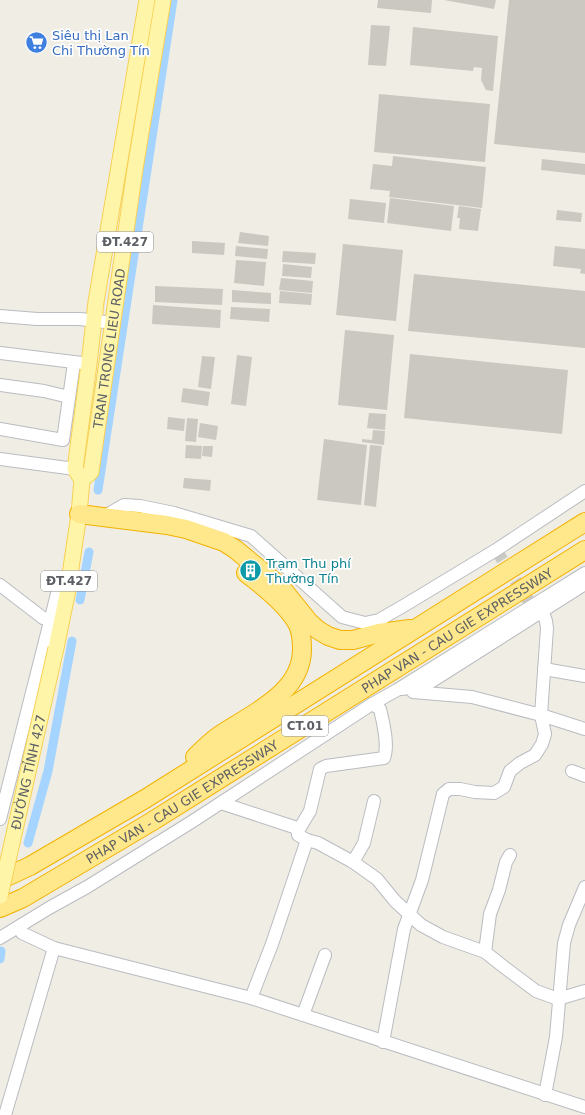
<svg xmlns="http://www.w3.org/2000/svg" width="585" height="1115" viewBox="0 0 585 1115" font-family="'DejaVu Sans',sans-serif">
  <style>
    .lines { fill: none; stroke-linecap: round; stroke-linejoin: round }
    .canal { stroke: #a4d4ff; stroke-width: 9 }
    .building { fill: #cac8c1 }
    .minor-tunnel { stroke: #cacac4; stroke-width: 12; stroke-dasharray: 12 6; stroke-linecap: butt }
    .minor-casing { stroke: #b9bcc1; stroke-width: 14 }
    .major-casing { stroke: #f8d154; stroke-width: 17 }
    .highway-casing { stroke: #f3b200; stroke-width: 20 }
    .minor { stroke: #fff; stroke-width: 12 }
    .major { stroke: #fff5a9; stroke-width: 15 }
    .highway { stroke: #ffe78b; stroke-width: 18 }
    .major-bridge-casing { stroke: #f8d154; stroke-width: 17; stroke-linecap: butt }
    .major-bridge { stroke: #fff5a9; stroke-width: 15 }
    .labels { text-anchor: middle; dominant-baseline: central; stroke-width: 3.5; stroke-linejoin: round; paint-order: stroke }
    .shield { fill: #fff; stroke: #8d9093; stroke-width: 1 }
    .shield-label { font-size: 12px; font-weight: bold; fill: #5c6065 }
    .shop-label { font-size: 13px; fill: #366cbe; stroke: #fff; text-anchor: start }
    .street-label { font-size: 13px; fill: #5c6065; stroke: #fff }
    .culture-label { font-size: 13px; fill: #0d838f; stroke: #fff; text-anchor: start }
  </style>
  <rect width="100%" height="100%" fill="#efede4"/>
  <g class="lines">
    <g class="canal">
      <path d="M98,490L173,0"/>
      <path d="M80,600L89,552"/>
      <path d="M28,843L48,771L72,641"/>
      <path d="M0,959L1,951"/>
    </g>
  </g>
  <g class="building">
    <path d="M378,0H432L431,13L377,8Z"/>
    <path d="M444,0H496L494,9Z"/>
    <path d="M509,0H585V153L494,144Z"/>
    <path d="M371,25L390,26L386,66L368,65Z"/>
    <path d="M413,27L498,36L493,91L486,90L481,80L482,68L474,67L473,71L410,65Z"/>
    <path d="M379,94L490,104L485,162L374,152Z"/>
    <path d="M393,156L486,167L482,208L389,197L390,191L370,189L373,164L392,166Z"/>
    <path d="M542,159L585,164V175L541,170Z"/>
    <path d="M390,198L454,206L451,231L387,223Z"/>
    <path d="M350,199L386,203L384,223L348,219Z"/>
    <path d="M459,206L481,209L478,231L459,229L460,218H457Z"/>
    <path d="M557,210L582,213L581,222L556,220Z"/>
    <path d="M240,232L269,236L268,246L238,243Z"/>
    <path d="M192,241L225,243L224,255L192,253Z"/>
    <path d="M343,244L403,250L396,321L336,315Z"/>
    <path d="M236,246L268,249L267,259L235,256Z"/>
    <path d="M555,246L585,249V274L580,273L581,269L553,266Z"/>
    <path d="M283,251L316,253L315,264L282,262Z"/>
    <path d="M236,260L266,262L264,286L234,283Z"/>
    <path d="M283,264L312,267L311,278L282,276Z"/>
    <path d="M414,274L585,291V348L408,331Z"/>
    <path d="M281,278L313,281L312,293L279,290Z"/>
    <path d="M155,286L223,289L222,305L155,302Z"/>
    <path d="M232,290L271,293V304L232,302Z"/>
    <path d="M280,291L312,294L311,305L279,303Z"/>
    <path d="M153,305L221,310L220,328L152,324Z"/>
    <path d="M231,307L270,309L269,322L230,319Z"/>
    <path d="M345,330L394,335L387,410L338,405Z"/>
    <path d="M410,354L568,370L562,434L404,418Z"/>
    <path d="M237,355L252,357L246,406L231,404Z"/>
    <path d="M202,356L215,357L211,389L198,387Z"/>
    <path d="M183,388L210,392L208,406L181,402Z"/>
    <path d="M369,413L386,414L385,430L367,428Z"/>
    <path d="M168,417L185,419L184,431L167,429Z"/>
    <path d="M187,418L198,419L196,442L185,441Z"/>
    <path d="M200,423L218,426L216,440L198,437Z"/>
    <path d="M373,430L385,431L384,445L362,442V439L372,440Z"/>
    <path d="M324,439L367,445L361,505L317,500Z"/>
    <path d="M186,445L202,446L201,459L185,458Z"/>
    <path d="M370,445L382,446L376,507L364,505Z"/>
    <path d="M203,446H213L212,457L202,456Z"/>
    <path d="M184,478L211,480L210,491L183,488Z"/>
  </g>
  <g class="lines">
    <path class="minor-tunnel" d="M496,550L532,606"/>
    <defs>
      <g id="minor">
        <path d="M0,316L37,319H80L114,323"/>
        <path d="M0,353L82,363"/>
        <path d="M0,385L44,391L69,397"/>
        <path d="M0,429L63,440L74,363"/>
        <path d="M0,459L75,469"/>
        <path d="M103,517L124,505L140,506L174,513L251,536L342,617L365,623L379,620L405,605L496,550L585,491"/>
        <path d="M0,585L43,618L46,619L51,618"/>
        <path d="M544,669L585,676"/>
        <path d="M402,689L426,685L585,584"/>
        <path d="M413,692L472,697L541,715L585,729"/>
        <path d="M572,771L585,776"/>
        <path d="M221,803L297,828L298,835L307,840L318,843L353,862L377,879L395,901L421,925L443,937L485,952L504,967L536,991L558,999L585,991"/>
        <path d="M0,819L59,586L70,572"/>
        <path d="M298,831L310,811L320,769L326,766L384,758C389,745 383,722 380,709L372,704"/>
        <path d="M353,862L364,843L374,801"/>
        <path d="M19,927L22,933L54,948L251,998L585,1107"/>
        <path d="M0,938L49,908L87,887L193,821L372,704L397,690L585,573"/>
        <path d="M485,952L490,914L499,890L506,862L510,855"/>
        <path d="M251,998L272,944L307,840"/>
        <path d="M303,1015L325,955"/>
        <path d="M383,1042L404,929L422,880L443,794L449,789H460L475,792L494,793L504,787L510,771L520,763L535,755L542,744L545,734L541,715L547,628L546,621L542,610"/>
        <path d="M545,1095L556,1037L564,943L569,925L585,887"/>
        <path d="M5,1115L54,948"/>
      </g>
      <g id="major">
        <path id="s1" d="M82,480L91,472L135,169L163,0"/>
        <path d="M56,648L67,595L79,514L82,480L75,469L89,364L96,302L147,0"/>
      </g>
      <g id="highway">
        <path d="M79,514L167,525L186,529L224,542L235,549L280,586L309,622L318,630L328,636L340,640H353L379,633L410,629"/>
        <path d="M195,757C203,749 211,741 220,735C251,714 303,693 302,648C302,641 301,632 298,625C289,607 262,585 246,573"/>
        <path d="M0,880L30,866L145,799L585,522"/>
        <path id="s2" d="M0,908L23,898L151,822L585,550"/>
      </g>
    </defs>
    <use href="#minor" class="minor-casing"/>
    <use href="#major" class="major-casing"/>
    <use href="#highway" class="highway-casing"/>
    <use href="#minor" class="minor"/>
    <use href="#major" class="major"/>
    <use href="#highway" class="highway"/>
    <defs>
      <g id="major-bridge">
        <path id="s3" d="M0,896L56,648"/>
      </g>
    </defs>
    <use href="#major-bridge" class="major-bridge-casing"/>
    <use href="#major-bridge" class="major-bridge"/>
  </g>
  <defs>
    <symbol id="supermarket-disc" viewBox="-11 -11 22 22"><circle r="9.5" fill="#3f7fe0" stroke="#fff"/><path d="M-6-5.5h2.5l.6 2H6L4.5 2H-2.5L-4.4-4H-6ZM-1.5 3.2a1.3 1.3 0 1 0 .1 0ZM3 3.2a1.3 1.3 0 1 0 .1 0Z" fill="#fff"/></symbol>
    <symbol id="building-disc" viewBox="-11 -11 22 22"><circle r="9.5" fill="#0f9aa8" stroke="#fff"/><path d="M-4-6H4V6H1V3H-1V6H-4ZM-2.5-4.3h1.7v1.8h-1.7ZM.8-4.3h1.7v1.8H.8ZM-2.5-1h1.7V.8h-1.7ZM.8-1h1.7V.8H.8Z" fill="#fff"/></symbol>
  </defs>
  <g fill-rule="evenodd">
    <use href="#supermarket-disc" x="24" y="30" width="25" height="25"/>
    <use href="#building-disc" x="238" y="558" width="25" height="25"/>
  </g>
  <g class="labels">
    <g class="shield">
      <rect x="97" y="232" width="56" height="20" rx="3"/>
      <rect x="41" y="571" width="56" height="20" rx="3"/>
      <rect x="282" y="716" width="46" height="20" rx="3"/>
    </g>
    <g class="shield-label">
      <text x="125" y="242">ĐT.427</text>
      <text x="69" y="581">ĐT.427</text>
      <text x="305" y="726">CT.01</text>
    </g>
    <g class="shop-label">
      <text x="52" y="35">Siêu thị Lan<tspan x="52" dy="15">Chi Thường Tín</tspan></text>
    </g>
    <g class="street-label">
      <text stroke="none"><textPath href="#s1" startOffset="137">TRAN TRONG LIEU ROAD</textPath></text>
      <text stroke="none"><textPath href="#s2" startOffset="535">PHAP VAN - CAU GIE EXPRESSWAY</textPath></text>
      <text stroke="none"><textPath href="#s3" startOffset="127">ĐƯỜNG TỈNH 427</textPath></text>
      <text stroke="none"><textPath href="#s2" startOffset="211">PHAP VAN - CAU GIE EXPRESSWAY</textPath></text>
    </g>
    <g class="culture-label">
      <text x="266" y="563">Trạm Thu phí<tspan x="266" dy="15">Thường Tín</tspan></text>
    </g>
  </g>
</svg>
